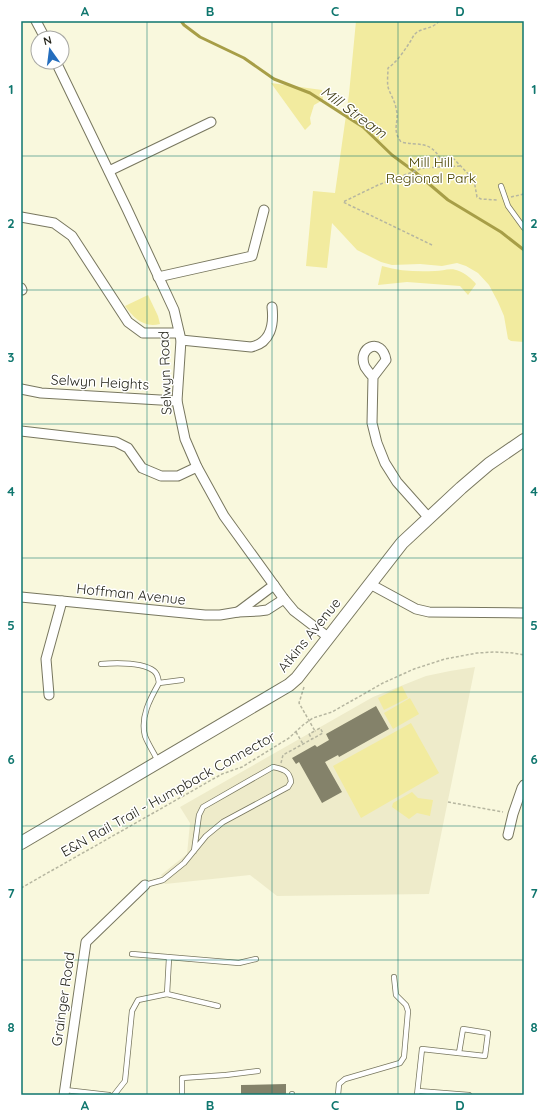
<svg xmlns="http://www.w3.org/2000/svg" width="545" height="1116" viewBox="0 0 545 1116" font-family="Quicksand,sans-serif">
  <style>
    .built { fill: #eeebca }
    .green { fill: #f2eb9f }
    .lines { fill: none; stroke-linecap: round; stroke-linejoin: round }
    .stream { stroke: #a79e47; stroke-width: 3 }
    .building { fill: #84826a }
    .service-casing { stroke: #78775f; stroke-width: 6 }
    .minor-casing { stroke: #78775f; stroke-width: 11 }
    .tertiary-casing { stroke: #78775f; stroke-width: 14 }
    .path { stroke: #b6b6a0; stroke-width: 1.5; stroke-dasharray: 3 2; stroke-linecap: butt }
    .service { stroke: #fff; stroke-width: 4.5 }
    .minor { stroke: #fff; stroke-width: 9 }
    .tertiary { stroke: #fff; stroke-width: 12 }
    .path-bridge { stroke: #b6b6a0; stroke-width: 1.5; stroke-dasharray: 3 2; stroke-linecap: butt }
    .grid { fill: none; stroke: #0f766e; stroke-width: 1; stroke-opacity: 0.55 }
    .labels { text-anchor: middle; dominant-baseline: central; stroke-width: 3; stroke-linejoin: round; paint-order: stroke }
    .park-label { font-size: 14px; fill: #4d4700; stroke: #fff }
    .street-label { font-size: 14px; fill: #25251b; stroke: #fff }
    .water-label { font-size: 15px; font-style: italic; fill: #423f19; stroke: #fff }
    .neatline { fill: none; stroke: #0f766e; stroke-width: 1.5 }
    .grid-label { font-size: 13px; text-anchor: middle; font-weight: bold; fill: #0f766e }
  </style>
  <rect width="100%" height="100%" fill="#f9f8dd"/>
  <path class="built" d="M475,667L429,894L277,896L250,875L165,884L161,875L187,854L190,823L180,807L373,697L426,676L450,671Z"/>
  <g class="green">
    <path d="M356,21H524V342L511,341L508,339L504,316L498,302L489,285L478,273L466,266L457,263L442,266L420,264L392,265L381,262L357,250L332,223L327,268L306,266L313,191L335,193L349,94Z"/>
    <path d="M271,83L322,90L323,100L314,105L310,118L311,124L305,130Z"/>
    <path d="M382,266C399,271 417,272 435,271C443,271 451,267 459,271C465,273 472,279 476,284L468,295L460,286L407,282L378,285Z"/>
    <path d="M148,295L158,316L160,324C143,328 134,318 125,306Z"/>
    <path d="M402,686L408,698L384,710L378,698Z"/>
    <path d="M410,698L419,714L393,729L384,713Z"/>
    <path d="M411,723L439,773L361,818L333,766Z"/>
    <path d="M412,792L418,798L433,800L430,816L417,813L409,819L392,807L393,803Z"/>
  </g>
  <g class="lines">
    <path class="stream" d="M181,21L184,25L200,37L244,58L274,79L310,93L341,113L363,127L392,155L415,172L448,200L501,232L524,250"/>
  </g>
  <g class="building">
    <path d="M376,706L389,729L339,757L338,755L325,762L342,792L322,803L299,762L296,764L292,758L315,745L317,747L329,740L326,734Z"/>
    <path d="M286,1084V1095H241V1085Z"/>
  </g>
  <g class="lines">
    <defs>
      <g id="service">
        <path d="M501,186L508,206L524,228"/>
        <path d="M101,664C115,663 142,662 154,671C158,674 158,678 159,683"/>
        <path d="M158,761C154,753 148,744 145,736C140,717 150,699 159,683L182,680"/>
        <path d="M145,885L163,880L184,863L206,836L223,822L288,787L291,782C290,771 283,769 273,767L203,807L199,815L194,851"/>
        <path d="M132,954L239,963L256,959"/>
        <path d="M167,994L169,958"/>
        <path d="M65,1090L109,1095"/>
        <path d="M418,1091L469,1095"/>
        <path d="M114,1095L125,1081L132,1011L138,1000L167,994L218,1006"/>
        <path d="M182,1095V1078L226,1075L258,1071"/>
        <path d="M292,1095V1094"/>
        <path d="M338,1095L339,1084L345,1079L400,1063L404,1057L408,1011L406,1005L396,995L394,977"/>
        <path d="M417,1095L422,1049L485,1056L488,1033L463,1029L459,1053"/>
      </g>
      <g id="minor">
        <path d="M36,21L45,38"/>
        <path d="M56,62L127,209L174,310L181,340L177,401L185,439L197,467L224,516L284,599L294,611L328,637"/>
        <path d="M109,171L211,122"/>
        <path d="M21,217L54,223L72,236L128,322L143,333H179"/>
        <path d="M158,277L252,256L264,210"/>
        <path d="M21,288L22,290"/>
        <path d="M181,340L251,347C271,343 274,324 272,307"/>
        <path d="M373,377C370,374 367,370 365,367C356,347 382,336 386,360L373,377L372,423L377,443L385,463L397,482L429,518"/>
        <path d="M21,389L41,393L177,401"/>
        <path d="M21,431L116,442L128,448L142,468L161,476H178L197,467"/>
        <path d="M370,584L416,609L429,612L524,613"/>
        <path d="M21,597L205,615H220L238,612L259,611L267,610L284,599"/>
        <path d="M238,612L274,585"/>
        <path d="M49,695L46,659L62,601"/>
        <path d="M508,835L513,814L522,788L524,785"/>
        <path d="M64,1095L86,942L145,885"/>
      </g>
      <path id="tertiary" d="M21,843L289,685L297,678L402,543L461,488L489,464L524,440"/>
    </defs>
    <use href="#service" class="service-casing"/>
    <use href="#minor" class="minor-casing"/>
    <use href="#tertiary" class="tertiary-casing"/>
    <g class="path">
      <path d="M439,21C432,30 422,27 415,34C413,36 412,39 410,42C404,51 397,62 388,68C388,74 387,81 388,87C390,94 395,101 396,108C400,123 391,128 401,142C418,146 429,140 440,158L454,159L474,180L477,197L481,199L498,200"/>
      <path d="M511,197L524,194"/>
      <path d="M432,245L343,202L378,185L423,168L460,166"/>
      <path d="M296,732L303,744"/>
      <path d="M309,734L312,739"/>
      <path d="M281,763L283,755L323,733L320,728L315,731"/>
      <path d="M448,802L503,812"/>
      <path d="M21,888L222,774L242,767L289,738L303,725L313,718L332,712L383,683L414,669L445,659L477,653L495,652L513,653L524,655"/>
    </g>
    <use href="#service" class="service"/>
    <use href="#minor" class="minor"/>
    <use href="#tertiary" class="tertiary"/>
    <path class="path-bridge" d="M304,687L299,703L315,731L309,734"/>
  </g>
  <path class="grid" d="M147,21V1095M272,21V1095M398,21V1095M21,156H524M21,290H524M21,424H524M21,558H524M21,692H524M21,826H524M21,960H524"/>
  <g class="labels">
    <g class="park-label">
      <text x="431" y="162">Mill Hill<tspan x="431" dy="16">Regional Park</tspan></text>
    </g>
    <g class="street-label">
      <text transform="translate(165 373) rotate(-92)">Selwyn Road</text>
      <text transform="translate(100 382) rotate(3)">Selwyn Heights</text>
      <text transform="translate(131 594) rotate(6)">Hoffman Avenue</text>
      <text transform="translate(309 635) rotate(-51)">Atkins Avenue</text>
      <text transform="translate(168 794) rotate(-29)">E&amp;N Rail Trail - Humpback Connector</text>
      <text transform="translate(63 999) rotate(-82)">Grainger Road</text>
    </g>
    <g class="water-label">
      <text transform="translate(354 112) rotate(36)">Mill Stream</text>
    </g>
  </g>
  <rect width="545" height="1116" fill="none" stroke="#ffffff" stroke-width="44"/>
  <g transform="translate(50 50) rotate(346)"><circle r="19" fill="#ffffff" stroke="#a8a8a4"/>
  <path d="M0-3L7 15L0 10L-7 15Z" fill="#246dbd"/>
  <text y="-6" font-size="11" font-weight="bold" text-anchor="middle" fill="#25251b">N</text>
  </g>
  <rect x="22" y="22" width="501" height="1072" class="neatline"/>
  <g class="grid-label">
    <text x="85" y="16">A</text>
    <text x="210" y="16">B</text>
    <text x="335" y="16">C</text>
    <text x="460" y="16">D</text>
    <text x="11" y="94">1</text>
    <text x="534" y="94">1</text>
    <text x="11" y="228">2</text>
    <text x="534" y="228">2</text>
    <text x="11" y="362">3</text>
    <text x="534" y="362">3</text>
    <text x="11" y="496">4</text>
    <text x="534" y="496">4</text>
    <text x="11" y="630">5</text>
    <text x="534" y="630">5</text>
    <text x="11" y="764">6</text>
    <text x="534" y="764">6</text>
    <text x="11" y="898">7</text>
    <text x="534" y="898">7</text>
    <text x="11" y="1032">8</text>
    <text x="534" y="1032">8</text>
    <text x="85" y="1110">A</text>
    <text x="210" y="1110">B</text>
    <text x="335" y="1110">C</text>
    <text x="460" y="1110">D</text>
  </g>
</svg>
